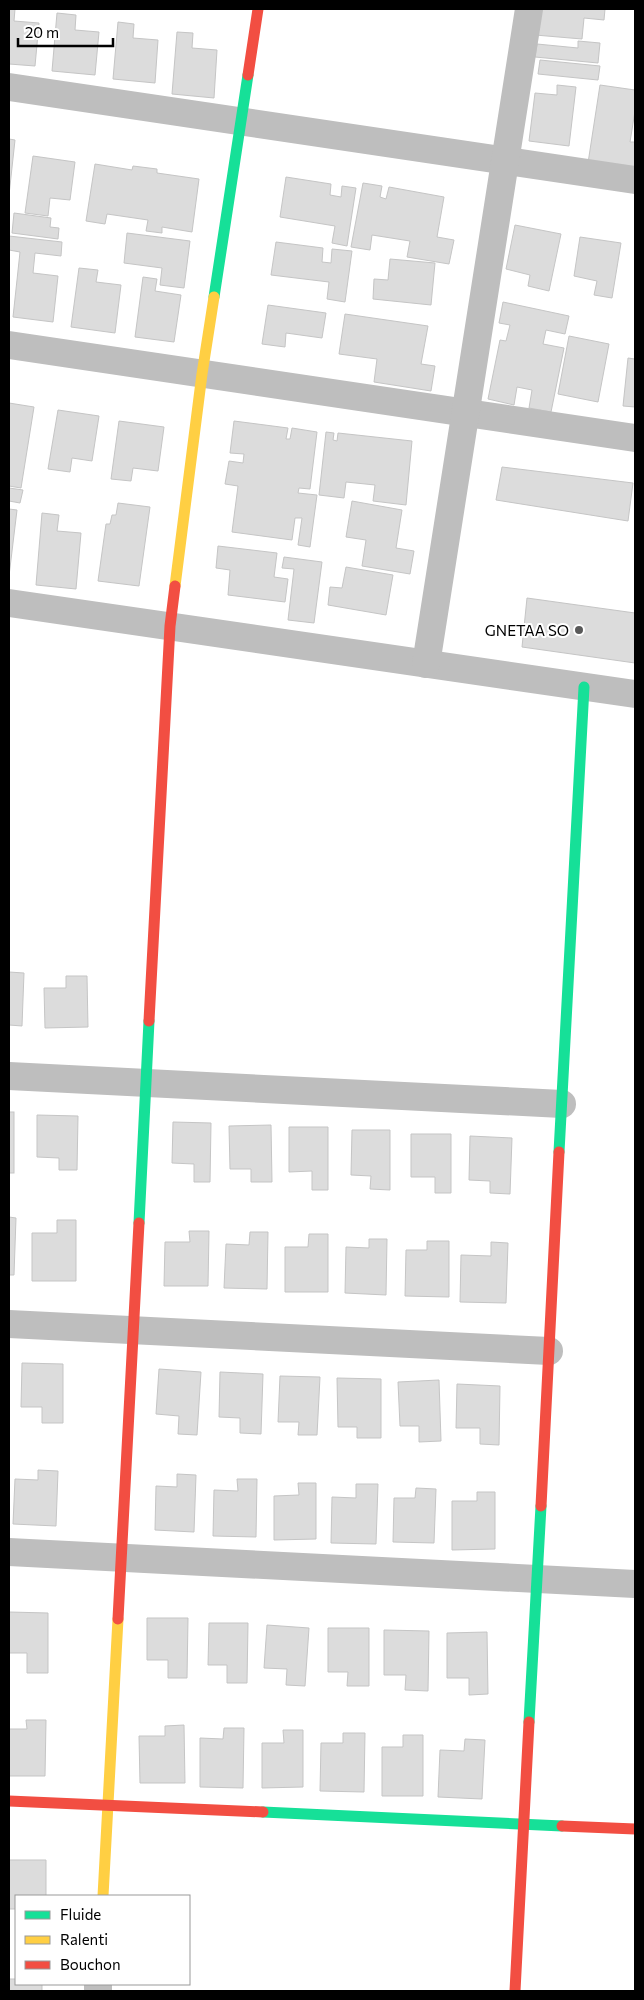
<svg xmlns="http://www.w3.org/2000/svg" width="644" height="2000" viewBox="0 0 644 2000" font-family="Commissioner,sans-serif">
  <style>
    .building { fill: #dcdcdc; stroke: #c5c5c5 }
    .lines { fill: none; stroke-linecap: round; stroke-linejoin: round }
    .street { stroke: #bebebe; stroke-width: 28 }
    .fast { stroke: #16e098; stroke-width: 11 }
    .slow { stroke: #ffcf43; stroke-width: 11 }
    .jam { stroke: #f24e42; stroke-width: 11 }
    .poi-dot { fill: #595959; stroke: #fff; stroke-width: 2 }
    .labels { text-anchor: middle; dominant-baseline: central; stroke-width: 4; stroke-linejoin: round; paint-order: stroke }
    .poi-label { font-size: 15px; fill: #000; stroke: #fff; text-anchor: end }
  </style>
  <rect width="100%" height="100%" fill="#fff"/>
  <g class="building">
    <path d="M9,9H15L14,21L39,23L35,66L9,64Z"/>
    <path d="M537,9H605L604,20L584,18L582,39L535,35Z"/>
    <path d="M57,13L76,15L75,30L99,32L95,75L52,71Z"/>
    <path d="M118,22L134,24L133,38L158,40L155,83L113,79Z"/>
    <path d="M177,32L193,33L192,48L217,50L214,98L172,94Z"/>
    <path d="M578,41L600,43L598,63L535,57L537,44L578,48Z"/>
    <path d="M540,60L600,66L598,80L538,74Z"/>
    <path d="M557,85L576,87L569,146L529,141L535,93L557,95Z"/>
    <path d="M600,85L635,90V111L630,142H635V170L588,163Z"/>
    <path d="M9,139L15,140L9,195Z"/>
    <path d="M33,156L75,162L70,200L50,198L48,216L25,213Z"/>
    <path d="M95,164L132,170L133,166L157,169V173L199,179L192,232L162,227V233L146,231L148,220L107,214L105,224L86,221Z"/>
    <path d="M286,177L331,184L330,195L341,197L342,186L356,188L347,246L332,243L335,226L280,217Z"/>
    <path d="M363,183L382,186L380,197L386,199L389,187L444,197L437,237L454,240L449,264L407,257L410,241L372,235L370,250L351,247Z"/>
    <path d="M14,213L51,218L50,227L59,228L58,239L12,233Z"/>
    <path d="M515,225L561,234L549,291L528,286L530,275L506,269Z"/>
    <path d="M127,233L190,241L184,288L160,285L162,268L124,263Z"/>
    <path d="M9,236L62,242L61,256L35,253L33,273L58,276L53,322L13,317L20,252L9,250Z"/>
    <path d="M580,237L621,243L612,298L594,295L597,281L574,276Z"/>
    <path d="M276,242L323,248L322,262L331,263L332,249L352,251L345,302L327,299L329,282L271,275Z"/>
    <path d="M390,259L435,263L431,305L373,299L374,279L388,280Z"/>
    <path d="M79,268L98,270L96,282L121,285L115,333L71,327Z"/>
    <path d="M143,277L157,279L155,291L181,295L174,342L135,337Z"/>
    <path d="M503,302L569,316L565,334L546,330L543,344L564,348L551,412L529,408L532,390L517,387L514,405L488,399L500,340L506,341L510,325L499,323Z"/>
    <path d="M268,305L326,313L322,338L286,333L285,347L262,344Z"/>
    <path d="M345,314L428,326L421,364L435,366L431,391L374,382L377,359L339,354Z"/>
    <path d="M569,336L609,344L598,402L558,394Z"/>
    <path d="M628,358L635,359V407L623,406Z"/>
    <path d="M9,403L34,407L21,488L9,486Z"/>
    <path d="M58,410L99,416L92,461L72,458L70,472L48,469Z"/>
    <path d="M119,421L164,427L158,471L133,468L131,481L111,479Z"/>
    <path d="M234,421L288,428L286,439H290L292,428L317,432L310,489L299,488L298,493L317,495L310,547L298,545L302,518H295L292,540L232,532L238,486L225,484L229,461L243,463L244,454L230,453Z"/>
    <path d="M326,432L334,433L333,440L337,441L338,433L412,441L406,505L373,501L375,485L346,482L344,498L319,495Z"/>
    <path d="M502,467L633,483L628,521L496,500Z"/>
    <path d="M9,488L23,490L20,503L9,501Z"/>
    <path d="M352,501L402,510L396,548L414,551L410,574L362,566L366,540L346,537Z"/>
    <path d="M118,503L150,507L139,586L98,581L106,524H110L112,515H116Z"/>
    <path d="M9,509L17,510L9,576Z"/>
    <path d="M42,513L59,515L57,531L81,533L76,589L36,585Z"/>
    <path d="M218,546L277,553L274,577L288,579L285,602L228,595L230,570L216,568Z"/>
    <path d="M284,557L322,562L314,623L288,620L294,569L282,568Z"/>
    <path d="M346,567L393,575L386,615L328,605L330,587L342,588Z"/>
    <path d="M527,598L635,613V663L522,647Z"/>
    <path d="M9,972L24,973L22,1026L9,1025Z"/>
    <path d="M66,976H87L88,1027L45,1028L44,988H66Z"/>
    <rect x="9" y="1112" width="5" height="61"/>
    <path d="M37,1115L78,1116L77,1170H59V1158L37,1157Z"/>
    <path d="M173,1122L211,1123L210,1182H194V1164L172,1163Z"/>
    <path d="M271,1125L272,1182H251V1169H230L229,1126Z"/>
    <path d="M289,1127H328V1190H312V1171L289,1172Z"/>
    <path d="M352,1130H390V1190L370,1189L371,1176L351,1175Z"/>
    <path d="M411,1134H451V1193H435V1177H411Z"/>
    <path d="M470,1136L512,1138L510,1194L490,1193V1181L469,1180Z"/>
    <path d="M9,1217L16,1218L14,1275H9Z"/>
    <path d="M57,1220H76V1281H32V1233H57Z"/>
    <path d="M189,1231H209L208,1286H164L165,1242H190Z"/>
    <path d="M250,1232H268L267,1289L224,1288L226,1244L249,1245Z"/>
    <path d="M309,1234H328V1292H285V1247H308Z"/>
    <path d="M369,1239H387L386,1295L345,1293L346,1247L369,1248Z"/>
    <path d="M427,1241H449V1297L405,1296L406,1250H427Z"/>
    <path d="M491,1242L508,1243L506,1303L460,1302L461,1255L491,1256Z"/>
    <path d="M22,1363L63,1364V1423H42V1407H21Z"/>
    <path d="M159,1369L201,1372L197,1435L178,1434L179,1416L156,1414Z"/>
    <path d="M220,1372L263,1374L261,1434L240,1433V1418L219,1417Z"/>
    <path d="M280,1376L320,1377L317,1435H298L299,1422H278Z"/>
    <path d="M337,1378L381,1379V1438H357V1427H338Z"/>
    <path d="M439,1380L441,1441L419,1442V1426H400L398,1382Z"/>
    <path d="M457,1384L500,1386L499,1445L480,1444V1428H456Z"/>
    <path d="M38,1470L58,1471L56,1526L13,1524L15,1479L38,1480Z"/>
    <path d="M177,1474L196,1475L194,1532L155,1530L156,1486L177,1487Z"/>
    <path d="M237,1479H257L256,1537L213,1536L214,1490L238,1491Z"/>
    <path d="M298,1483H316V1539L274,1540V1496L299,1495Z"/>
    <path d="M356,1484H378L376,1544L331,1543L332,1497L356,1498Z"/>
    <path d="M416,1488L436,1489L434,1543L393,1542L394,1498H415Z"/>
    <path d="M477,1492H495V1549L452,1550V1501H477Z"/>
    <path d="M9,1612L48,1613V1673H27V1653H9Z"/>
    <path d="M147,1618H188L187,1678H168V1660H147Z"/>
    <path d="M209,1623H248L247,1683H227V1665H208Z"/>
    <path d="M267,1625L309,1628L305,1686L286,1685L287,1669L264,1668Z"/>
    <path d="M328,1628H369V1686H347L348,1672H328Z"/>
    <path d="M384,1630L429,1631L428,1691L405,1690L406,1675H384Z"/>
    <path d="M487,1632L488,1694L469,1695V1678H447V1633Z"/>
    <path d="M26,1720H46L45,1776H9V1729H27Z"/>
    <path d="M184,1725L185,1783H140L139,1736H165V1726Z"/>
    <path d="M224,1728H244L243,1788L200,1787V1738L223,1739Z"/>
    <path d="M283,1730H303V1787L262,1788V1743H284Z"/>
    <path d="M343,1733H365L364,1792L320,1791L321,1743H343Z"/>
    <path d="M403,1735H423V1796H382V1747H403Z"/>
    <path d="M465,1739L485,1740L482,1799L438,1797L440,1750L464,1751Z"/>
    <path d="M9,1860H46V1896H16V1909H9Z"/>
    <path d="M9,1979H16V1984H42V1991H9Z"/>
  </g>
  <g class="lines">
    <g class="street">
      <path d="M9,87L635,180"/>
      <path d="M9,345L635,438"/>
      <path d="M9,603L635,694"/>
      <path d="M426,664L529,9"/>
      <path d="M9,1076L562,1104"/>
      <path d="M9,1324L549,1351"/>
      <path d="M9,1552L635,1584"/>
      <path d="M98,1991V1984"/>
    </g>
    <g class="fast">
      <path d="M214,297L248,75"/>
      <path d="M559,1152L584,687"/>
      <path d="M139,1223L149,1021"/>
      <path d="M529,1722L541,1506"/>
      <path d="M263,1812L562,1826"/>
    </g>
    <g class="slow">
      <path d="M175,586L202,374L214,297"/>
      <path d="M103,1896L118,1619"/>
    </g>
    <g class="jam">
      <path d="M248,75L258,9"/>
      <path d="M149,1021L170,626L175,586"/>
      <path d="M541,1506L559,1152"/>
      <path d="M118,1619L139,1223"/>
      <path d="M9,1801L263,1812"/>
      <path d="M562,1826L635,1829"/>
      <path d="M515,1991L529,1722"/>
    </g>
  </g>
  <circle class="poi-dot" cx="579" cy="630" r="5"/>
  <g class="labels">
    <g class="poi-label">
      <text x="569" y="630">GNETAA SO</text>
    </g>
  </g>
  <rect width="644" height="2000" fill="none" stroke="#000000" stroke-width="20"/>
  <rect x="15" y="1895" width="175" height="90" fill="#ffffff" stroke="#999999"/>
  <rect x="25" y="1911" width="25" height="8" fill="#16e098" stroke="#999999"/>
  <text x="60" y="1920" font-size="15" fill="#000000">Fluide</text>
  <rect x="25" y="1936" width="25" height="8" fill="#ffcf43" stroke="#999999"/>
  <text x="60" y="1945" font-size="15" fill="#000000">Ralenti</text>
  <rect x="25" y="1961" width="25" height="8" fill="#f24e42" stroke="#999999"/>
  <text x="60" y="1970" font-size="15" fill="#000000">Bouchon</text>
  <path d="M18 38v8h95v-8" fill="none" stroke="#000000" stroke-width="2.5"/>
  <text x="25" y="38" font-size="15" fill="#000000" stroke="#ffffff" stroke-width="4" paint-order="stroke">20 m</text>
</svg>
